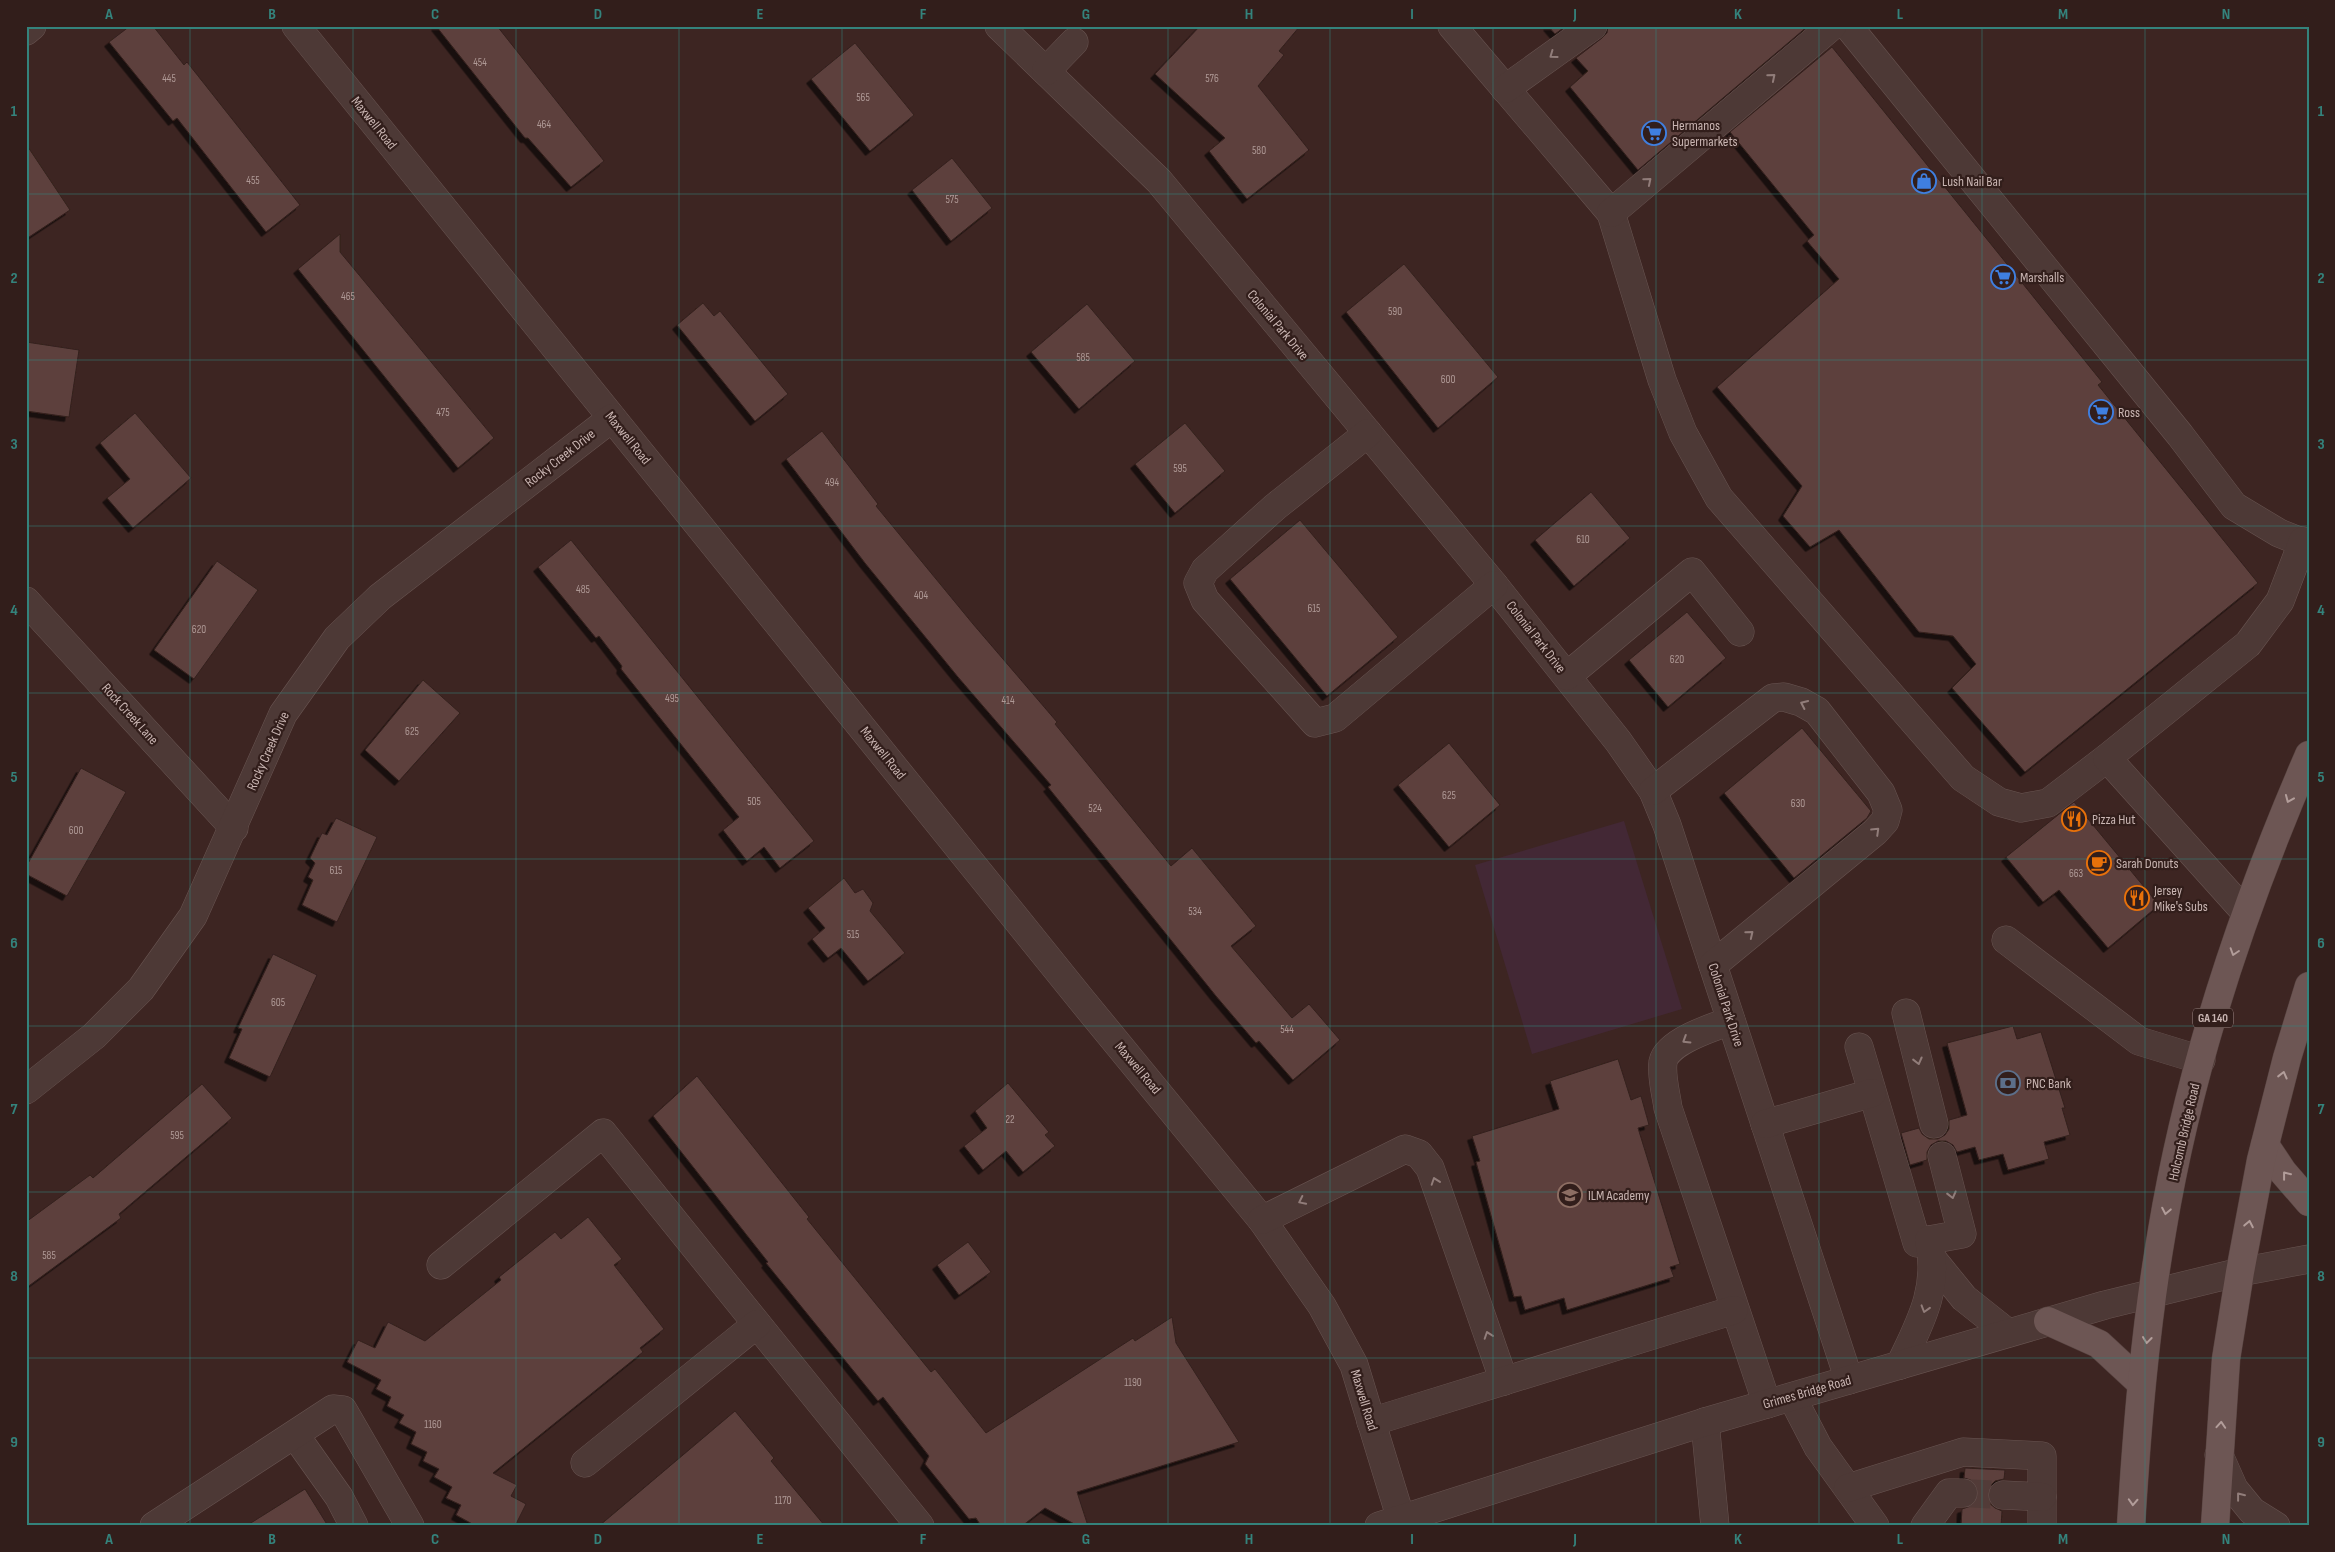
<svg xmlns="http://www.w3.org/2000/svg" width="2335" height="1552" viewBox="0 0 2335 1552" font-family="'Sofia Sans Condensed',sans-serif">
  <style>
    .green { fill: #432835 }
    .building { fill: #5d413e; stroke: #34201d; filter: url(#shadow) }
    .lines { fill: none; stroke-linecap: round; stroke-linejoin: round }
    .minor-tunnel { stroke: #523b38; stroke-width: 28; stroke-dasharray: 28 14; stroke-linecap: butt }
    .minor-casing { stroke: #685451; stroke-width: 29 }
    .major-casing { stroke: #56423f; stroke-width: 29 }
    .minor { stroke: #4d3936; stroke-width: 28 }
    .major { stroke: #6d5654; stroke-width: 28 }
    .oneway { stroke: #917d7a }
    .oneway2 { stroke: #b29d9a }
    .grid { fill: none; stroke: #34837c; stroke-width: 1; stroke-opacity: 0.55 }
    .labels { text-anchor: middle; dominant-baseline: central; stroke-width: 4.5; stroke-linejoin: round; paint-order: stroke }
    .number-label { font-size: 11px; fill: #ae9895 }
    .shield { fill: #321e1b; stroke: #9c8885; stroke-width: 1 }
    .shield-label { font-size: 12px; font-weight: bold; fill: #c9b5b2 }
    .street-label { font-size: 14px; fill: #c9b5b2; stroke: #321e1b }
    .poi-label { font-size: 14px; fill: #c9b5b2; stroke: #321e1b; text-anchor: start }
    .neatline { fill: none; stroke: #34837c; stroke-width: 2 }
    .grid-label { font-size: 16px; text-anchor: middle; font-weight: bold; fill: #34837c }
  </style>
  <defs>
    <filter id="shadow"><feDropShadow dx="-4.5" dy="4.5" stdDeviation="0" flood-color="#0009"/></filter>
  </defs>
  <rect width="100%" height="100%" fill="#3d2522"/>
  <path class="green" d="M1624,821L1682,1009L1532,1054L1475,865Z"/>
  <g class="building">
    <path d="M130,26H153L184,65L187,62L300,205L266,232L177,118L173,121L109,42Z"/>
    <path d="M436,26H497L604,161L571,187L528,138H525Z"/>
    <path d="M1200,26H1300L1279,51L1284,55L1258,86L1309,150L1247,199L1209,151L1225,138L1155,74Z"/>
    <path d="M1548,26H1566L1555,34Z"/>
    <path d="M1608,26H1808L1638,170L1570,87L1588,71L1576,58L1602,38L1607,33Z"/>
    <path d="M855,43L914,115L870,151L811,79Z"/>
    <path d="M1832,47L2102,382L2098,385L2258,583L2025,772L1952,688L1976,664L1953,636L1919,632L1839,530L1810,547L1783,516L1802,486L1717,387L1839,279L1807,241L1814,235L1730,132Z"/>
    <path d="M26,144L70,210L26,239Z"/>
    <path d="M952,158L992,208L951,241L912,190Z"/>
    <path d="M340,234V252L494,438L458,468L298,269Z"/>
    <path d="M1404,264L1498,377L1438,428L1346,312Z"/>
    <path d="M703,303L714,316L720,311L788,394L755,421L677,325Z"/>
    <path d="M1087,304L1135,361L1079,409L1031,352Z"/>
    <path d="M26,342L79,350L69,417L26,411Z"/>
    <path d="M135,413L191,478L133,528L107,498L130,479L100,443Z"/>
    <path d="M1185,423L1225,471L1175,513L1135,464Z"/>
    <path d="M822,431L878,504L876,506L973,624L1057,722L1055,724L1171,866L1192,848L1256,926L1231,946L1292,1018L1309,1004L1340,1040L1293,1080L1259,1041L1256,1043L1216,996L1048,787L1051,785L958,677L865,563L786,459Z"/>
    <path d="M1591,492L1630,538L1574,586L1535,540Z"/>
    <path d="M1300,520L1398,637L1327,696L1230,579Z"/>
    <path d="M571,540L814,841L780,868L764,847L747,861L723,830L739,817L621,669L622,666L599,636L596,638L538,567Z"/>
    <path d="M217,561L258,590L194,679L154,650Z"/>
    <path d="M1687,612L1726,658L1668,707L1629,660Z"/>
    <path d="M423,680L460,713L399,781L365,750Z"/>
    <path d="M1802,728L1871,811L1867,818L1794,878L1724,793Z"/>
    <path d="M1449,743L1500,805L1449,847L1398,785Z"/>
    <path d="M81,768L126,792L67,896L26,874V867Z"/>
    <path d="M2074,802L2159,905L2108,948L2059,890L2043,902L2006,857Z"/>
    <path d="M336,818L377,837L337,922L302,905L313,880L308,877L315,863L310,858L322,833L327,835Z"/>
    <path d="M844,878L855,893L863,889L873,903L870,911L905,953L868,981L841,948L828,958L812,939L825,928L808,908Z"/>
    <path d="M273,954L317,975L270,1077L229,1058L242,1029L238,1028Z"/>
    <path d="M2013,1026L2017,1039L2041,1032L2065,1108H2062L2070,1135L2044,1142L2049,1159L2008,1170L2003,1154L1979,1160L1975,1147L1957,1152L1953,1145L1946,1141H1938L1931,1145L1927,1152V1160L1910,1165L1901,1133L1919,1128L1922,1134L1929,1139H1938L1945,1135L1949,1129V1120L1967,1115L1947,1043Z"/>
    <path d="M1618,1059L1631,1100L1641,1096L1649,1125L1638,1128L1680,1264L1670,1267L1674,1277L1567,1310L1564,1298L1525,1310L1521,1296L1514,1297L1476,1162L1480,1161L1472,1136L1559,1109L1550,1081Z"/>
    <path d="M697,1076L809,1217L807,1219L931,1372L935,1369L986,1433L1133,1338L1135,1341L1172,1317L1176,1343L1239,1442L1077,1492L1088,1526H1078L1045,1508L1022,1526H981L976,1518L969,1519L925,1464L929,1456L883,1397L878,1401L766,1263L768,1262L653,1116Z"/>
    <path d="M1008,1083L1049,1132L1045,1135L1055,1146L1023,1172L1006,1151L983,1170L964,1146L987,1128L975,1111Z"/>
    <path d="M202,1084L232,1118L119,1214L121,1218L26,1288V1222L90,1175L93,1178Z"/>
    <path d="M588,1217L622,1259L614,1265L664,1329L640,1348L643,1352L493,1473L517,1485L511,1496L526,1504L515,1526H476L456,1515L461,1505L446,1498L452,1487L434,1477L439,1469L423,1461L427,1452L411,1444L416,1432L399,1423L404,1415L387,1406L391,1397L376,1389L381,1380L347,1362L358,1340L375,1348L388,1322L425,1341L501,1280L499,1277L555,1232L561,1239Z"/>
    <path d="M968,1242L991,1272L959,1295L937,1265Z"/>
    <path d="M735,1411L774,1458L771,1461L825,1526H599Z"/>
    <path d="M1965,1468L2005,1470L2004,1479L1995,1481L1990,1486L1987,1494L1989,1503L1995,1508L2002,1511L2001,1526H1961L1962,1509L1971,1506L1977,1500L1979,1493L1976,1485L1971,1480L1964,1478Z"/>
    <path d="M305,1489L328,1526H246Z"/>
  </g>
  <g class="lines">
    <path class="minor-tunnel" d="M1963,1493L2003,1495"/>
    <defs>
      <g id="minor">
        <path d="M296,26L1080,998L1262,1220L1322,1306L1354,1365L1401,1519"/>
        <path d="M999,26L1159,181L1494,585L1618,741L1653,791L1667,825L1849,1380"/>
        <path d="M1452,26L1611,213L1662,380L1683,433L1719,498L1963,778L1999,802L2021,808L2048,803L2107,758"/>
        <path d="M1848,26L2180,435L2234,506L2279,533L2309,545"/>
        <path d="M26,31L32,26"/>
        <path d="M1046,71L1074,42"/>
        <path d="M1505,89L1593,26"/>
        <path d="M1611,213L1832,26"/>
        <path d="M1368,433L1275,507L1205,570L1198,583L1205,600L1315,723L1335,718L1494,585"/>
        <path d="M26,601L234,828"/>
        <path d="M1567,676L1692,572L1740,632"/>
        <path d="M1653,791L1773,698L1784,697L1801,702L1817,711L1881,793L1888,810L1885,821L1875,832L1713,965"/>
        <path d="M2246,913L2107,758L2248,644L2280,601L2303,541"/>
        <path d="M2006,940L2139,1041L2201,1060"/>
        <path d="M1906,1013L1934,1124"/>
        <path d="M1731,1021C1713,1027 1667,1042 1663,1062C1661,1077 1666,1093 1668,1108L1767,1404"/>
        <path d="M1859,1047L1917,1243L1929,1240"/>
        <path d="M26,1090L94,1036L141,989L193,916L283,714L337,638L380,597L612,418"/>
        <path d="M1765,1124L1872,1093"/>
        <path d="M1262,1220L1405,1149L1419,1154L1430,1168L1504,1381"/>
        <path d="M1934,1261L1964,1298L2008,1333"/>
        <path d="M441,1265L603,1133L920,1526"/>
        <path d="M1900,1365C1920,1323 1940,1288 1929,1240L1962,1234L1942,1156"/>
        <path d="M1792,1397L1818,1447L1875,1526"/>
        <path d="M1371,1422L1734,1310"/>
        <path d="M1705,1422L1715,1526"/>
        <path d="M295,1435L339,1497L354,1526"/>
        <path d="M2219,1455L2234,1489L2252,1511L2276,1526"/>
        <path d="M585,1463L757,1324"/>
        <path d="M1848,1488L1963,1452L2042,1456V1526"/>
        <path d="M2003,1495L2042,1497"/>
        <path d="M154,1526L333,1409L343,1410L410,1526"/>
        <path d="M1379,1526L1705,1422L2105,1305L2240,1272L2309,1259"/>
        <path d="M1925,1526L1949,1493H1963"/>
      </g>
      <g id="major">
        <path d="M2265,1145L2283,1172L2309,1202"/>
        <path d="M2048,1321L2099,1344L2141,1383"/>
        <path d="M2131,1526C2137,1427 2145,1329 2162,1231C2189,1068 2243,907 2309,755"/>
        <path d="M2215,1526L2226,1359L2240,1272L2261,1160L2287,1058L2309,986"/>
      </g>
    </defs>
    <use href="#minor" class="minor-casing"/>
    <use href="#major" class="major-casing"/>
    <use href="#minor" class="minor"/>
    <use href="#major" class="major"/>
  </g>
  <defs><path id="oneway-chevron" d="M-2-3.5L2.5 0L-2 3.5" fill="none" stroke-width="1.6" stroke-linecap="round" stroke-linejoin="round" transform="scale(1.25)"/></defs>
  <g class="oneway">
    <use href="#oneway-chevron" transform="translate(1553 55) rotate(144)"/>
    <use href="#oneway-chevron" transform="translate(1772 77) rotate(-40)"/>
    <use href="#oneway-chevron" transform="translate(1648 181) rotate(-40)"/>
    <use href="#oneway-chevron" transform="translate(1804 704) rotate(-155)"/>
    <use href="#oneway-chevron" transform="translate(1876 831) rotate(-44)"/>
    <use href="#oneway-chevron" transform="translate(1750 934) rotate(-39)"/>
    <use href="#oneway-chevron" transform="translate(1686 1040) rotate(148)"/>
    <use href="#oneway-chevron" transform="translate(1918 1061) rotate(76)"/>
    <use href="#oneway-chevron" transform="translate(1435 1181) rotate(-109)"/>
    <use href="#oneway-chevron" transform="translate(1952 1195) rotate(76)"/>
    <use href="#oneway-chevron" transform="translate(1302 1201) rotate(154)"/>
    <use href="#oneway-chevron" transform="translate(1925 1309) rotate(107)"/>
    <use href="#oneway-chevron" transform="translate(1488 1335) rotate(-109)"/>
    <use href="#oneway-chevron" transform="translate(2240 1496) rotate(-128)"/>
  </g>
  <g class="oneway2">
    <use href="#oneway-chevron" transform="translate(2289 799) rotate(113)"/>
    <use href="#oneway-chevron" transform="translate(2234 952) rotate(108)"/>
    <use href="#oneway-chevron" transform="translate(2283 1075) rotate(-76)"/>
    <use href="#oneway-chevron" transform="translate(2286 1175) rotate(-128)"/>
    <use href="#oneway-chevron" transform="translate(2166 1211) rotate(101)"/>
    <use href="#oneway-chevron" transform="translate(2249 1224) rotate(-79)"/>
    <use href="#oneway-chevron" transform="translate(2147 1340) rotate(97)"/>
    <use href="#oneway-chevron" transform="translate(2221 1425) rotate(-86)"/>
    <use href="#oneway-chevron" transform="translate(2133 1502) rotate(93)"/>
  </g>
  <path class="grid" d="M190,26V1526M353,26V1526M516,26V1526M679,26V1526M842,26V1526M1005,26V1526M1168,26V1526M1330,26V1526M1493,26V1526M1656,26V1526M1819,26V1526M1982,26V1526M2145,26V1526M26,194H2309M26,360H2309M26,526H2309M26,693H2309M26,859H2309M26,1026H2309M26,1192H2309M26,1358H2309"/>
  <defs>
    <symbol id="supermarket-ring" viewBox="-11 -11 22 22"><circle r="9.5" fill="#321e1b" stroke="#3f7fe0" stroke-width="1.5"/><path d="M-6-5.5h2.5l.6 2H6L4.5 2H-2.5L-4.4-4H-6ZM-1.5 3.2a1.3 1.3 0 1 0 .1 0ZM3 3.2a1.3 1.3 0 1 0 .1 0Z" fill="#3f7fe0"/></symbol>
    <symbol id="shop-ring" viewBox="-11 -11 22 22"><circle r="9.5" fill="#321e1b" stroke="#3f7fe0" stroke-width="1.5"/><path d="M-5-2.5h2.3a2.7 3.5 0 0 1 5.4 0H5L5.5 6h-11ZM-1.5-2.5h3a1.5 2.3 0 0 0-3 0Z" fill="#3f7fe0"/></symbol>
    <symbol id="restaurant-ring" viewBox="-11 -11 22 22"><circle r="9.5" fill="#321e1b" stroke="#e8710a" stroke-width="1.5"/><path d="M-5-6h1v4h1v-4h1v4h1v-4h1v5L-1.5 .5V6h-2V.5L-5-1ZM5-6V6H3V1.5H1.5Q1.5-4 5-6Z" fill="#e8710a"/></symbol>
    <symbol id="cafe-ring" viewBox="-11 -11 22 22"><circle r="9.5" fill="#321e1b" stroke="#e8710a" stroke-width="1.5"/><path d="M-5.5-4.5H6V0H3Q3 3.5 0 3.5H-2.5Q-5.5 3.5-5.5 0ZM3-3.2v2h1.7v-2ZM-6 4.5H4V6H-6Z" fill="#e8710a"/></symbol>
    <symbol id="bank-ring" viewBox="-11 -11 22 22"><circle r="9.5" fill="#321e1b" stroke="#5c6f8a" stroke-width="1.5"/><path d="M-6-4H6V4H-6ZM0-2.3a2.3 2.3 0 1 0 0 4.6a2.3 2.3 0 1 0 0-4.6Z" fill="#5c6f8a"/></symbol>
    <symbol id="school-ring" viewBox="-11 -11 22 22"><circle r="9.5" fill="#321e1b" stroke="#8d6e63" stroke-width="1.5"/><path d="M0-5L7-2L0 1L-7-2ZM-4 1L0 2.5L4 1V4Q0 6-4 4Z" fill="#8d6e63"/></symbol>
  </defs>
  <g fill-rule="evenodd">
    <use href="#supermarket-ring" x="1640" y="119" width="28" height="28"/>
    <use href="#shop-ring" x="1910" y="167" width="28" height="28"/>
    <use href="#supermarket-ring" x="1989" y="263" width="28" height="28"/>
    <use href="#supermarket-ring" x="2087" y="398" width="28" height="28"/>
    <use href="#restaurant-ring" x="2060" y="805" width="28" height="28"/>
    <use href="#cafe-ring" x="2085" y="849" width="28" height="28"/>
    <use href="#restaurant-ring" x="2123" y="884" width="28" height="28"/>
    <use href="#bank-ring" x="1994" y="1069" width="28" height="28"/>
    <use href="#school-ring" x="1556" y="1181" width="28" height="28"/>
  </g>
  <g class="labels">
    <g class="number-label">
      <text x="480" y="62">454</text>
      <text x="169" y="78">445</text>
      <text x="1212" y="78">576</text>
      <text x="863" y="97">565</text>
      <text x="544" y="124">464</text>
      <text x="1259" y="150">580</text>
      <text x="253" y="180">455</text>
      <text x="952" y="199">575</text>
      <text x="348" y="296">465</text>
      <text x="1395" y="311">590</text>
      <text x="1083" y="357">585</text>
      <text x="1448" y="379">600</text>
      <text x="443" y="412">475</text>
      <text x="1180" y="468">595</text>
      <text x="832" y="482">494</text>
      <text x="1583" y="539">610</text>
      <text x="583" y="589">485</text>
      <text x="921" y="595">404</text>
      <text x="1314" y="608">615</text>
      <text x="199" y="629">620</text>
      <text x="1677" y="659">620</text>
      <text x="672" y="698">495</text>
      <text x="1008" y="700">414</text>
      <text x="412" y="731">625</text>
      <text x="1449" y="795">625</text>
      <text x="754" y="801">505</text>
      <text x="1798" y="803">630</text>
      <text x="1095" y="808">524</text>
      <text x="76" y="830">600</text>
      <text x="336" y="870">615</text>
      <text x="2076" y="873">663</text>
      <text x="1195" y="911">534</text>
      <text x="853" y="934">515</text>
      <text x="278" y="1002">605</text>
      <text x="1287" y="1029">544</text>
      <text x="1010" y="1119">22</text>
      <text x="177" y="1135">595</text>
      <text x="49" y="1255">585</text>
      <text x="1133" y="1382">1190</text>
      <text x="433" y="1424">1160</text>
      <text x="783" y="1500">1170</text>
    </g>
    <rect class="shield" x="2193" y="1008.5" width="40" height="19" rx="4"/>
    <g class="shield-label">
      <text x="2213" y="1018">GA 140</text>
    </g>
    <g class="street-label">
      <text transform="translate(374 123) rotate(51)">Maxwell Road</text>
      <text transform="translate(1278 325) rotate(50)">Colonial Park Drive</text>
      <text transform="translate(628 438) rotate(51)">Maxwell Road</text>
      <text transform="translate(560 458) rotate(-38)">Rocky Creek Drive</text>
      <text transform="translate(1536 637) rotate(52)">Colonial Park Drive</text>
      <text transform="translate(130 714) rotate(48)">Rock Creek Lane</text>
      <text transform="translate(268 751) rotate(-66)">Rocky Creek Drive</text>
      <text transform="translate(883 753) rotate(51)">Maxwell Road</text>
      <text transform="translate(1726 1005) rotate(72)">Colonial Park Drive</text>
      <text transform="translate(1138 1068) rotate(50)">Maxwell Road</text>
      <text transform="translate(2184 1132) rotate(-77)">Holcomb Bridge Road</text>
      <text transform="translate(1807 1392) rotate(-16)">Grimes Bridge Road</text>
      <text transform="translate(1364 1400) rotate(73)">Maxwell Road</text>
    </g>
    <g class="poi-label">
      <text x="1672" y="125">Hermanos<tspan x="1672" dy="16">Supermarkets</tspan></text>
      <text x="1942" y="181">Lush Nail Bar</text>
      <text x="2020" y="277">Marshalls</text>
      <text x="2118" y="412">Ross</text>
      <text x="2092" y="819">Pizza Hut</text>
      <text x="2116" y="863">Sarah Donuts</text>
      <text x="2154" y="890">Jersey<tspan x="2154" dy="16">Mike's Subs</tspan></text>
      <text x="2026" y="1083">PNC Bank</text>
      <text x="1588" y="1195">ILM Academy</text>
    </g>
  </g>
  <rect width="2335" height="1552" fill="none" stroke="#321e1b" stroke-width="55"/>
  <rect x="28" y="28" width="2280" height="1496" class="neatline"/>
  <g class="grid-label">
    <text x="109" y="19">A</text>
    <text x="272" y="19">B</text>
    <text x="435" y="19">C</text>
    <text x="598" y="19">D</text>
    <text x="760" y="19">E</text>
    <text x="923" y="19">F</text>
    <text x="1086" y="19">G</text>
    <text x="1249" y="19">H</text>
    <text x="1412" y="19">I</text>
    <text x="1575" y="19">J</text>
    <text x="1738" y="19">K</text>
    <text x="1900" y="19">L</text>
    <text x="2063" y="19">M</text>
    <text x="2226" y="19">N</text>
    <text x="14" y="116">1</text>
    <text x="2321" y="116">1</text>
    <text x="14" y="283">2</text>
    <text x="2321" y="283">2</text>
    <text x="14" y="449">3</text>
    <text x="2321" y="449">3</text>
    <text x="14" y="615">4</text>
    <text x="2321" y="615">4</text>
    <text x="14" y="782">5</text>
    <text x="2321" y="782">5</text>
    <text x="14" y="948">6</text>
    <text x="2321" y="948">6</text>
    <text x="14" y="1114">7</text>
    <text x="2321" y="1114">7</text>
    <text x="14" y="1281">8</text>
    <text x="2321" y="1281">8</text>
    <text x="14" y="1447">9</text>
    <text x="2321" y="1447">9</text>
    <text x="109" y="1544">A</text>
    <text x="272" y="1544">B</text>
    <text x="435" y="1544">C</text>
    <text x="598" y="1544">D</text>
    <text x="760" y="1544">E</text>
    <text x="923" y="1544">F</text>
    <text x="1086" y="1544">G</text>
    <text x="1249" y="1544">H</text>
    <text x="1412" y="1544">I</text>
    <text x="1575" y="1544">J</text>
    <text x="1738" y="1544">K</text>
    <text x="1900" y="1544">L</text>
    <text x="2063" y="1544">M</text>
    <text x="2226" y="1544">N</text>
  </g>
</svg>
